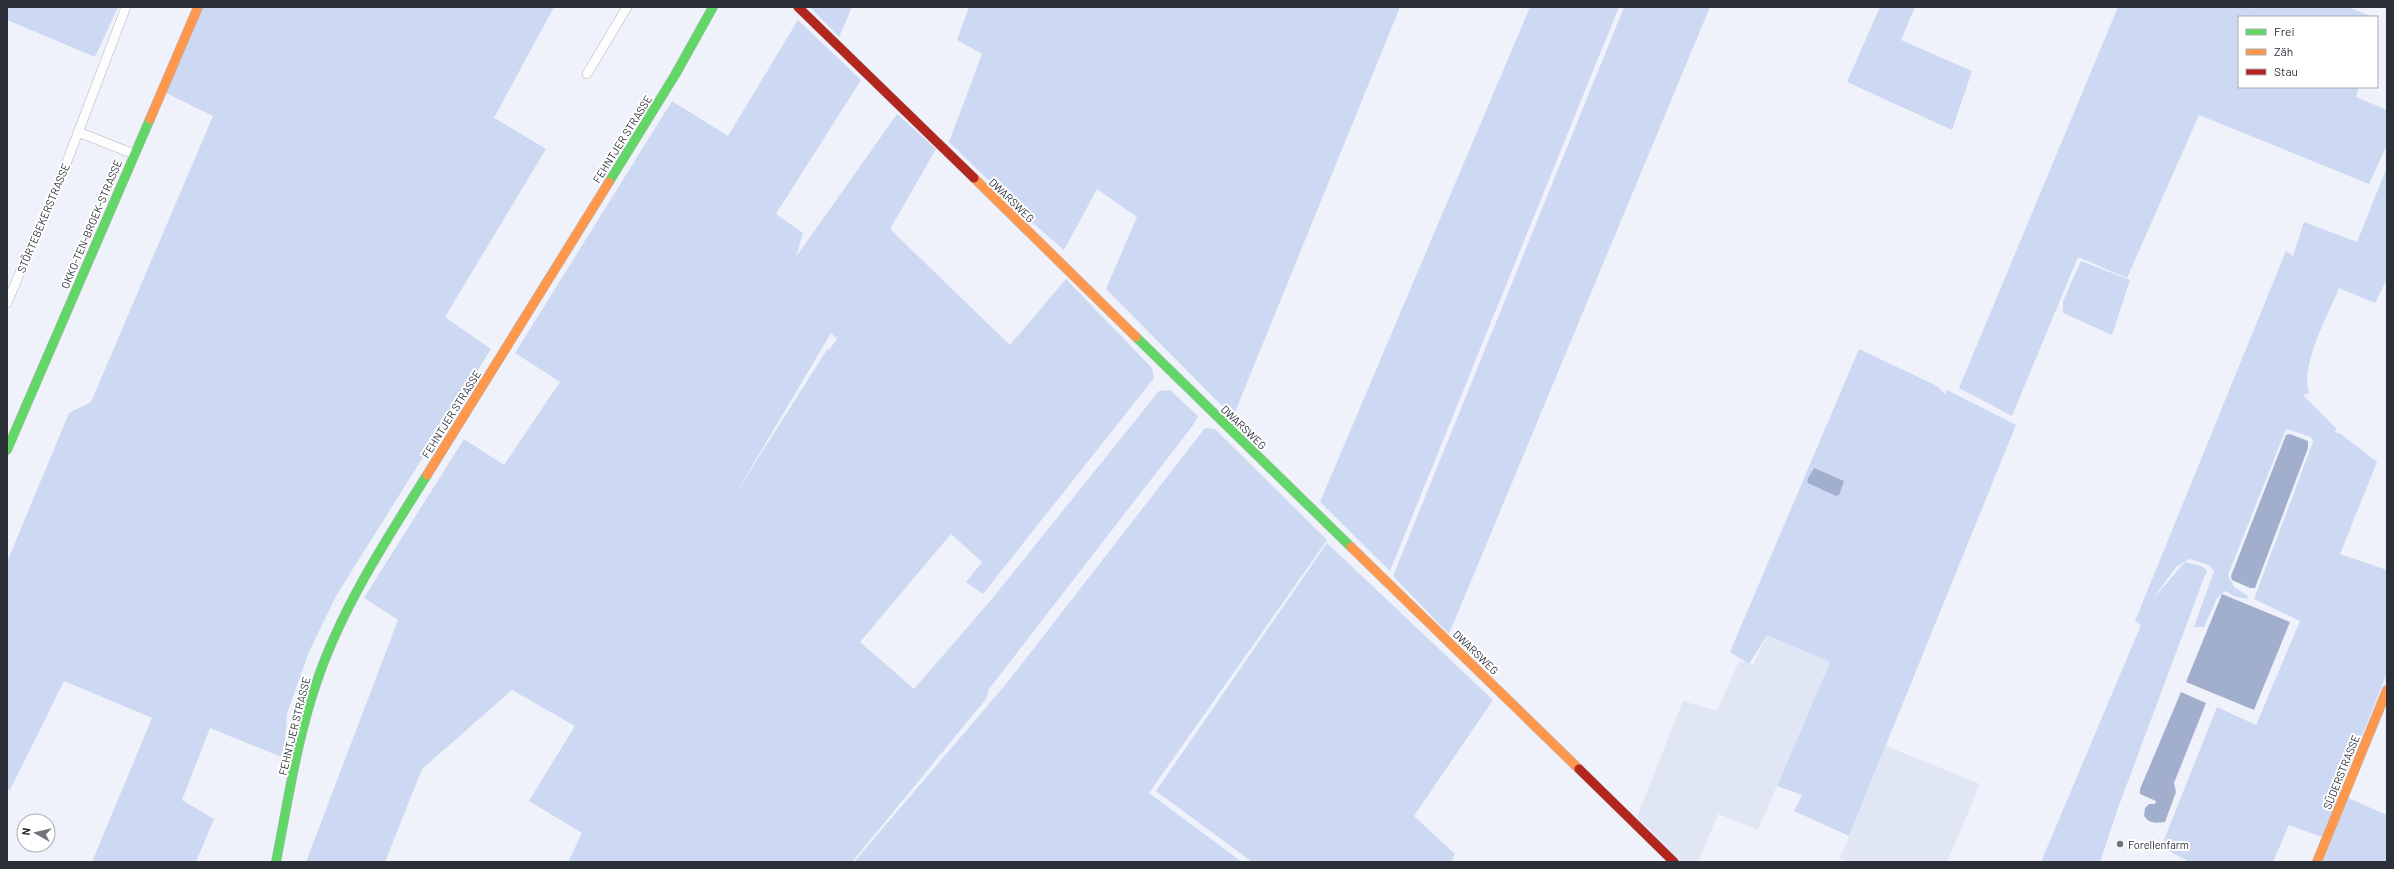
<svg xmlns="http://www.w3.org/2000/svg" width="2394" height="869" viewBox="0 0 2394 869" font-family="Barlow,sans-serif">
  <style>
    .built { fill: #e0e6f3 }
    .green { fill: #cdd9f3; fill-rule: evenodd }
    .water { fill: #a1afcd }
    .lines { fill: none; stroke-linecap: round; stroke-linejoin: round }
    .street-casing { stroke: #b5b8bf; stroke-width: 10 }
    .fast-casing { stroke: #b5b8bf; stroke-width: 10 }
    .slow-casing { stroke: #b5b8bf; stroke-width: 10 }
    .jam-casing { stroke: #b5b8bf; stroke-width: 10 }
    .street { stroke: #fdfdfe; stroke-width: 9 }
    .fast { stroke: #63d668; stroke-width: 9 }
    .slow { stroke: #ff974d; stroke-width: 9 }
    .jam { stroke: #b3261e; stroke-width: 9 }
    .poi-dot { fill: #70737b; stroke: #fff; stroke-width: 1.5 }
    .labels { text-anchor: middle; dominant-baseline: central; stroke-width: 4; stroke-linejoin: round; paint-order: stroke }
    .street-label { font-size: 11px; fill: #2b2f37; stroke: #fff }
    .poi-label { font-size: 11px; fill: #2b2f37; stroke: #fff; text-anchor: start }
  </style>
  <rect width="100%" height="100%" fill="#eff2fa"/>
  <g class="built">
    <path d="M1767,635L1830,662L1758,830L1718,814L1698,862H1682L1637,817L1683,701L1717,711L1739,661L1753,665Z"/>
    <path d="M1886,746L1980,784L1947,862H1850L1840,858Z"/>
  </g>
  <g class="green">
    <path d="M7,7H118L95,57L7,20Z"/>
    <path d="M202,7H554L494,118L546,149L445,317L491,349L336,596L308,654L287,714L284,758L210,728L182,800L214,819L196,862H92L152,718L64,681L10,790L7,789V562L69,413L91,402L213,116L164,92Z"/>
    <path d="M810,7H852L839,37Z"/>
    <path d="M969,7H1400L1233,417L1106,289L1137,217L1097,189L1064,250L1034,224L949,142L982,54L957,40Z"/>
    <path d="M1530,7H1619L1390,571L1320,502Z"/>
    <path d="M1624,7H1710L1449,634L1393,576Z"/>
    <path d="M1880,7H1915L1901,40L1972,71L1952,130L1847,82Z"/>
    <path d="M2118,7H2246L2250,9L2251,7H2348L2373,17H2239V87H2359L2356,97L2387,110V145L2369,184L2199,115L2127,278L2078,257L2012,416L1959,388Z"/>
    <path d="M798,20L861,80L776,214L803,233L796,257L897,114L936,149L890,229L1010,345L1066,279L1152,368L1154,378L983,594L966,582L982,562L951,534L860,642L914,689L991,600L1159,391L1170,390L1198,416L1194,424L989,689L986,699L852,862H568L582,833L529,801L575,726L512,690L422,769L385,862H306L398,620L364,598L464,439L504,465L560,382L515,353L672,101L728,136ZM831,333L837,339L829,350L828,348L736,493Z"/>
    <path d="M2387,167V279L2375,303L2339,288C2328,316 2300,364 2309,393L2303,395L2337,429L2334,432L2341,434L2377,462L2340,554L2387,570V673L2322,837L2289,825L2273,862H2190L2161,847L2217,707L2256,725L2300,621L2254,599L2313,442L2311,437L2286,429L2228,575L2234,587L2247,595L2249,599L2236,597L2225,591L2217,598L2204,627H2194L2214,571L2209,565L2189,559L2176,567L2153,599L2185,562L2201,566L2207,570L2118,808L2100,862H2041L2141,625L2135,621L2286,251L2293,256L2304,222L2357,242Z"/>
    <path d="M2081,261L2130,280L2112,335L2063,313V301Z"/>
    <path d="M1859,349L1937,386L1945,394L1947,390L2016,425L1849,836L1794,811L1802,795L1777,786L1830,662L1767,635L1749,664L1730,652Z"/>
    <path d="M1205,428L1215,429L1327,540L1149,793L1242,862H854L1006,684Z"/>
    <path d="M1327,543L1493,700L1414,816L1455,854L1451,862H1252L1156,791Z"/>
    <path d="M2348,798L2387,815V862H2323Z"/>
  </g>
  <g class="water">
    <path d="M2290,434L2308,441V448L2255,588H2250L2232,580L2231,576L2286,435Z"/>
    <path d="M1814,468L1844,481L1839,495L1836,496L1808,483L1807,480Z"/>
    <path d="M2222,594L2290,622L2254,710L2186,682Z"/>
    <path d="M2181,692L2206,703L2174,783L2176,792L2165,822C2155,823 2150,824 2144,816L2145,808L2149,804H2155L2156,801L2140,794V789Z"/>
  </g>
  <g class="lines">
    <defs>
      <g id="street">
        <path d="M587,74L627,7"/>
        <path d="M78,132L134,154"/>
        <path d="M7,303L63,172L126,7"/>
      </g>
      <g id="fast">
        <path d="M609,182L675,75L713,7"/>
        <path d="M1136,337L1351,547"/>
        <path d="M7,450L150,119"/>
        <path d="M276,862C288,801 297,738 318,678C343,606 386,540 427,475"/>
      </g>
      <g id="slow">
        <path d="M150,119L198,7"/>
        <path d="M974,178L1136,337"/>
        <path d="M427,475L609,182"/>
        <path d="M1351,547L1579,769"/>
        <path d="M2317,862L2387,690"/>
      </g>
      <g id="jam">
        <path d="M798,7L974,178"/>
        <path d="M1579,769L1674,862"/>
      </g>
    </defs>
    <use href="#street" class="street-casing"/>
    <use href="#fast" class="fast-casing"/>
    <use href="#slow" class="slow-casing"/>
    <use href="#jam" class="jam-casing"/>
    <use href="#street" class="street"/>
    <use href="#fast" class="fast"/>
    <use href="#slow" class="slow"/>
    <use href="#jam" class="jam"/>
  </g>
  <circle class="poi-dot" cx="2120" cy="844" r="4"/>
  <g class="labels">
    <g class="street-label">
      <text transform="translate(622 139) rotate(-58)">FEHNTJER STRASSE</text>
      <text transform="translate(1012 200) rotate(44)">DWARSWEG</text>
      <text transform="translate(43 218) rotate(-67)">STÖRTEBEKERSTRASSE</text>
      <text transform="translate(91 224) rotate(-67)">OKKO-TEN-BROEK-STRASSE</text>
      <text transform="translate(451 414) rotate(-58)">FEHNTJER STRASSE</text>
      <text transform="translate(1244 427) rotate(44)">DWARSWEG</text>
      <text transform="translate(1476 652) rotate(44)">DWARSWEG</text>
      <text transform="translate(294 726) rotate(-76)">FEHNTJER STRASSE</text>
      <text transform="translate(2341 772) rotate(-68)">SÜDERSTRASSE</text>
    </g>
    <g class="poi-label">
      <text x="2128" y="844">Forellenfarm</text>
    </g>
  </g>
  <rect width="2394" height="869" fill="none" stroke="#2b2f37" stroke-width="16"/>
  <rect x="2238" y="16" width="140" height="72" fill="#ffffff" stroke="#aaacaf"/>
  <rect x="2246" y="29" width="20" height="6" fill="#63d668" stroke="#aaacaf"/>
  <text x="2274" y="36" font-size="12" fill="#2b2f37">Frei</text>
  <rect x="2246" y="49" width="20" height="6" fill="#ff974d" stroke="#aaacaf"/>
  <text x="2274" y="56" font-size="12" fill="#2b2f37">Zäh</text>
  <rect x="2246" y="69" width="20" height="6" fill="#b3261e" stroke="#aaacaf"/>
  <text x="2274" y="76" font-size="12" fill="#2b2f37">Stau</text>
  <g transform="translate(36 833) rotate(278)"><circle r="19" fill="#ffffff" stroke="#aaacaf"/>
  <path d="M0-3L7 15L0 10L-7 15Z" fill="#70737b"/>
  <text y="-6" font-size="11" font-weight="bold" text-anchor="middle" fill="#2b2f37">N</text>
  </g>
</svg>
